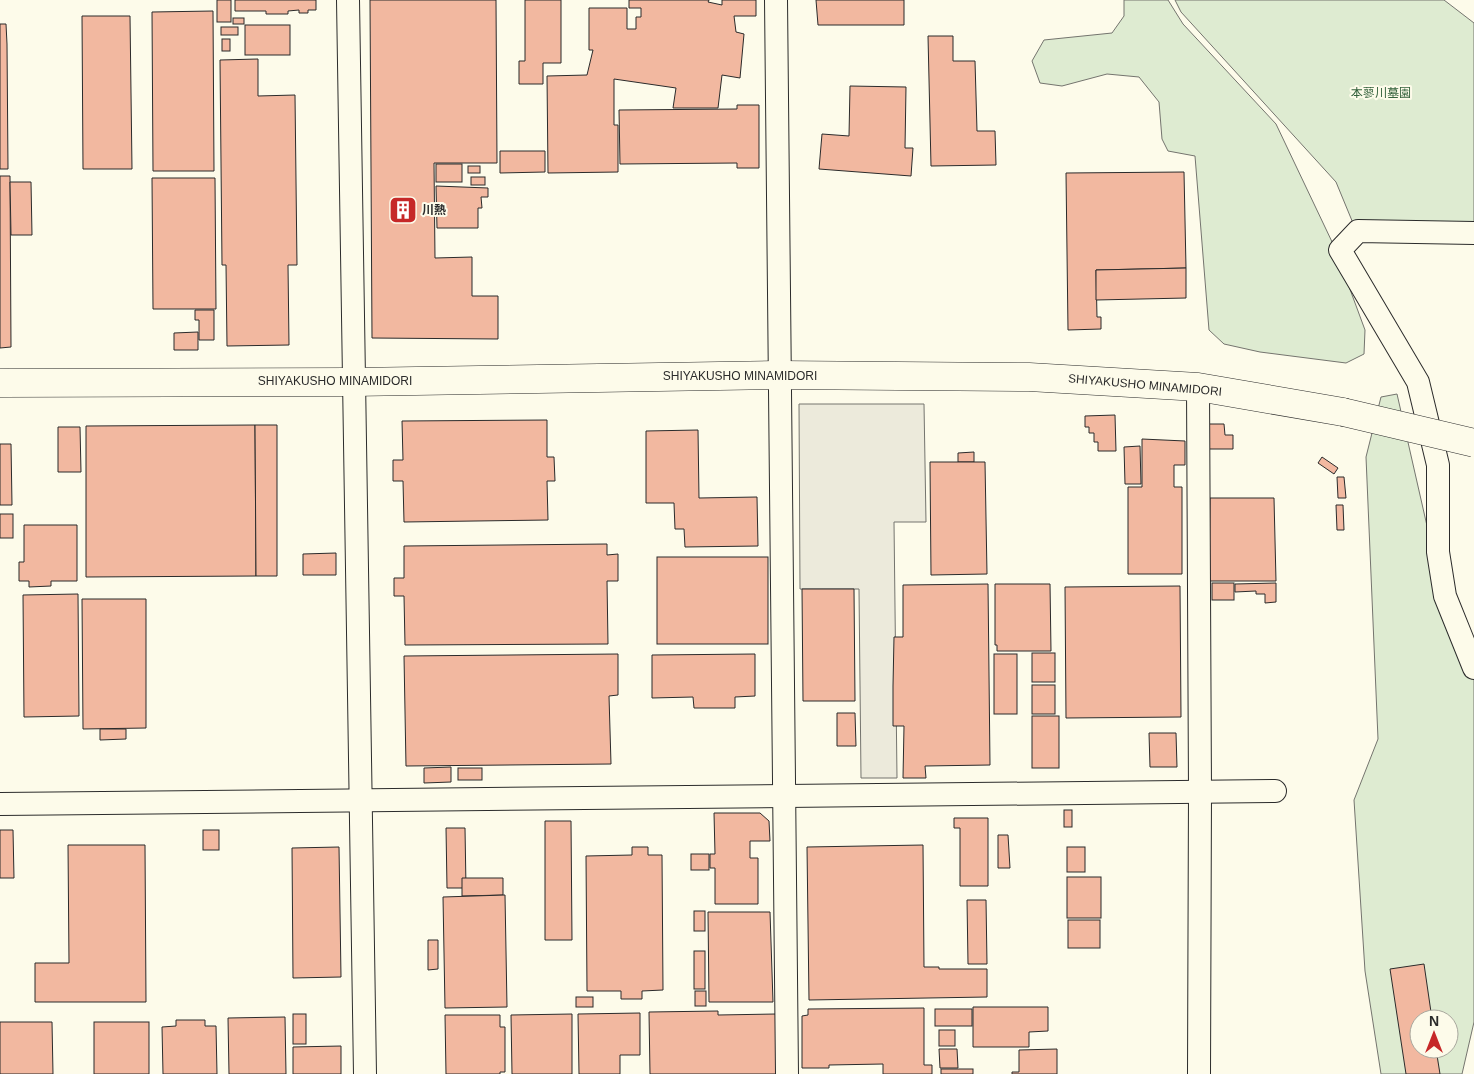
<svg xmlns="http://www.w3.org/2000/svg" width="1474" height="1074" viewBox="0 0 1474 1074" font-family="Arial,'Noto Sans JP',sans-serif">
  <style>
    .green { fill: #deebd1; stroke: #74746e; fill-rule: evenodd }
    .parking { fill: #eceadb; stroke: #74746e }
    .building { fill: #f2b8a0; stroke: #2b2b2b }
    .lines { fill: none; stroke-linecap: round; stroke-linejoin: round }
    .street-casing { stroke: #2b2b2b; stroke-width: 24 }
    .secondary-casing { stroke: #2b2b2b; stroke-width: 29 }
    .street { stroke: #fdfbea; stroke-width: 22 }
    .secondary { stroke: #fdfbea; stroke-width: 28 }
    .secondary-bridge-casing { stroke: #2b2b2b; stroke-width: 29; stroke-linecap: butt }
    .secondary-bridge { stroke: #fdfbea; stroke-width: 28 }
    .labels { text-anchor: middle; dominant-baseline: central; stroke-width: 4; stroke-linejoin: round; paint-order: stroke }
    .park-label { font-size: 12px; fill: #34623c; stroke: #fdfbea }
    .poi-label { font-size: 12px; font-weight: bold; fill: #2b2b2b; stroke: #fdfbea; text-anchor: start }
    .street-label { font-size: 12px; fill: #2b2b2b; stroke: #fdfbea }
  </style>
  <rect width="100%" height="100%" fill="#fdfbea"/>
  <g class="green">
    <path d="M1124,0H1168L1183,24L1276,124L1334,246L1365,330L1364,354L1346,363L1260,352L1224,344L1209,330L1195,156L1168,151L1162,139L1159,102L1139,77L1107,74L1062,86L1040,83L1032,61L1044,40L1112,33L1124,16Z"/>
    <path d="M1175,0H1444L1474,23V232L1355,228L1336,182L1181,12Z"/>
    <path d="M1397,394L1430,539L1474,676V1022L1462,1074H1381L1365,971L1354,800L1378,739L1366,457L1381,397ZM1419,1019H1449V1049H1419Z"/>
  </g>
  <path class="parking" d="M799,404H924L926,522H894L897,778H861L859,589H800Z"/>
  <g class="building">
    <rect x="217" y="0" width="14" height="22"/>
    <path d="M235,0H316V10H308V13H299V10L288,11V14H266V11H235Z"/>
    <path d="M370,0H496L497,163H434L435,258L472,257V296H498V339L372,338Z"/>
    <path d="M525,0H561V63H543V84H519V61H525Z"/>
    <path d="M629,0H709L708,2L722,5V0H756V16H734L736,32L744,34L740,78L722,75L718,108H673L676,88L614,79V125H618V172L548,173L547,76L587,75L593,50H589V8H627V29H636V17H641V8H629Z"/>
    <path d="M816,0H904V25H818Z"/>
    <path d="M213,11L214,171H153L152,12Z"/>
    <path d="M82,16H130L132,169H83Z"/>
    <rect x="233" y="18" width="11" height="6"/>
    <path d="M0,24H6L7,44L8,169H0Z"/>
    <rect x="245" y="25" width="45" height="30"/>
    <rect x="221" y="27" width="17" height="8"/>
    <path d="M928,36H953V61H975L977,131H995L996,165L931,166Z"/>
    <rect x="222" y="39" width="8" height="12"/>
    <path d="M258,59V96L295,95L297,265H288L289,345L227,346L226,265H222L220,60Z"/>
    <path d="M850,86L906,87L905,148H913L911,176L819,169L822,134L849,136Z"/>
    <path d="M737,105H759V168H737V163L620,164L619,110L737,109Z"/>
    <path d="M500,151H545V172L500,173Z"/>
    <rect x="436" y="164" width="26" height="18"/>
    <rect x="468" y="166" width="12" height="7"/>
    <path d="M1184,172L1186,268L1096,270L1097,317H1101V329L1068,330L1066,173Z"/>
    <path d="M0,176H10L11,347L0,348Z"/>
    <rect x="471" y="177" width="14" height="8"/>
    <path d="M152,178H215L216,309H153Z"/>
    <path d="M10,182H31L32,235H11Z"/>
    <path d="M436,186L488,188V197H481L482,208H478V228H437Z"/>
    <path d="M1186,268V298L1096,300V270Z"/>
    <path d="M195,310H214V340H199V320H195Z"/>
    <path d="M198,332V350H174V333Z"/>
    <path d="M1115,415L1116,451H1098V442H1094V433H1089V427H1085V416Z"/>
    <path d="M547,420V457H554L555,481H547L548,520L404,522L403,481H393V460H403L402,421Z"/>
    <path d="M1207,424H1224L1225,435H1233V449H1207Z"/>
    <path d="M255,425L256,576L86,577V426Z"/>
    <path d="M255,425H277V576H256Z"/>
    <path d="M58,427H80L81,472H58Z"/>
    <path d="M698,430L699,498L757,497L758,546L685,547L684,529H675L674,503H646V431Z"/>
    <path d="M1142,439L1185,441V465H1174V487H1182V574H1128V487H1142Z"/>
    <path d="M0,444H11L12,505H0Z"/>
    <path d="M1140,446L1141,484H1125L1124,447Z"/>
    <path d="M974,452V462H958V453Z"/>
    <path d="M1322,457L1338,468L1334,474L1318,463Z"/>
    <path d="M930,462H985L987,574L931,575Z"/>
    <path d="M1337,477H1344L1346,498H1338Z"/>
    <path d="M1210,498H1274L1276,581H1209Z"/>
    <path d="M1336,505H1343L1344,530H1337Z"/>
    <rect x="0" y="514" width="13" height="24"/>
    <path d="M24,525H77V581H51V586L29,587V581H19V562H24Z"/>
    <path d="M607,544V555L618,554V581H607L608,644L405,645L404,596H394V578H404V546Z"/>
    <path d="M336,553V575H303V554Z"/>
    <rect x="657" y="557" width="111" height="87"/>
    <rect x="1212" y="583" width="22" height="17"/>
    <path d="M1276,583V602L1265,603V594H1256V591L1235,592V584Z"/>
    <path d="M988,584L990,765L925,766L926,778H903L904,726H893V686L894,637H903V585Z"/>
    <path d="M995,584H1050L1051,651H997V645H995Z"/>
    <path d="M1180,586L1181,717L1066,718L1065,587Z"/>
    <path d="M802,589H854L855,701H803Z"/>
    <path d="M78,594L79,716L24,717L23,595Z"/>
    <path d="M82,599H146V728L83,729Z"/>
    <rect x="1032" y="653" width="23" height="29"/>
    <path d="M618,654V695L609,696L611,764L406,766L404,656Z"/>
    <path d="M755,654V696L735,697V708H694L693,697L652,698V655Z"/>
    <rect x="994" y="654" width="23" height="60"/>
    <rect x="1032" y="685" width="23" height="29"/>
    <path d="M837,713H855L856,746H837Z"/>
    <rect x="1032" y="716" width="27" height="52"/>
    <path d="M100,729H126V739L100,740Z"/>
    <path d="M1149,733H1176L1177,767H1150Z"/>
    <path d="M451,767V782L424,783V768Z"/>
    <rect x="458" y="768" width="24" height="12"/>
    <rect x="1064" y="810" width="8" height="17"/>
    <path d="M714,813H760L769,821L770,841H750V858H758V904H715V868H710V854H715Z"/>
    <path d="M954,818H988V886H960V828H954Z"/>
    <path d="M545,821H571L572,940H545Z"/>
    <path d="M446,828H465L466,888H447Z"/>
    <path d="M0,830H13L14,878H0Z"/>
    <rect x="203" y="830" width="16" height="20"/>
    <path d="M998,835H1008L1010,868H998Z"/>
    <path d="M68,845H145L146,1002H35V963H69Z"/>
    <path d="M923,845L924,967H939V969H987V997L809,1000L807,847Z"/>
    <path d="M339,847L341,977L293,978L292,848Z"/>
    <path d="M632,847H648V855H662L663,990L642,991V999H621V991H587L586,856L632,855Z"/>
    <rect x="1067" y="847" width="18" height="25"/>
    <rect x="691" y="854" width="18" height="16"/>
    <rect x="1067" y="877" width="34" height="41"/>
    <path d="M462,878H503V895L462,896Z"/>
    <path d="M505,895L507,1007L445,1008L443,897Z"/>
    <path d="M967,900H986L987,964H968Z"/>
    <rect x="694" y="911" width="11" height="20"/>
    <path d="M708,912H770L773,1002H709Z"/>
    <rect x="1068" y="920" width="32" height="28"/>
    <path d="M428,940H438V969L428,970Z"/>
    <rect x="694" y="951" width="11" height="38"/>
    <path d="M1424,964L1432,1019H1419V1049H1436L1440,1074H1406L1390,969Z"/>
    <rect x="695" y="991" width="11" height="15"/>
    <rect x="576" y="997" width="17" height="10"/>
    <path d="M973,1007H1048V1031L1029,1032V1047H973Z"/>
    <path d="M924,1008V1065H932V1074H883V1064L829,1065V1068H802V1016L808,1015V1009Z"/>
    <rect x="935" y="1009" width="37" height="17"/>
    <path d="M718,1011V1015L776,1014V1074H650L649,1012Z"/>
    <path d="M640,1013V1055H620V1074H579L578,1014Z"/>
    <rect x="293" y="1014" width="13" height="30"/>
    <path d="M572,1014V1074H512L511,1015Z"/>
    <path d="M445,1015H500V1027H505V1072H500V1074H446Z"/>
    <path d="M285,1017L286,1074H229L228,1018Z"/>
    <path d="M176,1020H205V1026H216L217,1074H163L162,1027L176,1026Z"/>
    <path d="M0,1022H52L53,1074H0Z"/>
    <rect x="94" y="1022" width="55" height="52"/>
    <rect x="939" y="1030" width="16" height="16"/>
    <path d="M341,1046V1074H293V1047Z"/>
    <path d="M939,1049H957L958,1068H940Z"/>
    <path d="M1057,1049V1074H1012V1072H1019V1050Z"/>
    <rect x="941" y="1069" width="32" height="5"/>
  </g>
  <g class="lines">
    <defs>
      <g id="street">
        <path d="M348,0L365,1074"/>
        <path d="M776,0L787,1074"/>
        <path d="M1474,233L1358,231L1340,250L1418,382L1438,465V552L1445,596L1474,668"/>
        <path d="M1198,387L1200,792L1199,1074"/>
        <path d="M0,804L1275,791"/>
      </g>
      <path id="secondary" d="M0,383L353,382L779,375L1029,377L1198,387L1343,412"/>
    </defs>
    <use href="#street" class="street-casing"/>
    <use href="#secondary" class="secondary-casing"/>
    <use href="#street" class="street"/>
    <use href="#secondary" class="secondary"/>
    <defs>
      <path id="secondary-bridge" d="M1343,412L1474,443"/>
    </defs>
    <use href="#secondary-bridge" class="secondary-bridge-casing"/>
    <use href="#secondary-bridge" class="secondary-bridge"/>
  </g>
  <defs>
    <symbol id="building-square" viewBox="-11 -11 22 22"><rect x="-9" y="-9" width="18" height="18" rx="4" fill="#c62828" stroke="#fdfbea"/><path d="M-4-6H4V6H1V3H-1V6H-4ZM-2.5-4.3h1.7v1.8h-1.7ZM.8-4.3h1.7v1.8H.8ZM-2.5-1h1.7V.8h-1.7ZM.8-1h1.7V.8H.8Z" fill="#fff"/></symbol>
  </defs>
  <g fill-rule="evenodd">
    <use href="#building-square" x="387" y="194" width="32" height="32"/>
  </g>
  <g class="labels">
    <g class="park-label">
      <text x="1381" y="93">本蓼川墓園</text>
    </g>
    <g class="poi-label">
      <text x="422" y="210">川熱</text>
    </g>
    <g class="street-label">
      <text x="740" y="376">SHIYAKUSHO MINAMIDORI</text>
      <text x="335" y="381">SHIYAKUSHO MINAMIDORI</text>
      <text transform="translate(1145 385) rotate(5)">SHIYAKUSHO MINAMIDORI</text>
    </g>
  </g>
  <g transform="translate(1434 1034)"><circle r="24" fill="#fdfbea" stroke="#a9a89e"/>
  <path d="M0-4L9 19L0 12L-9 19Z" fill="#c62828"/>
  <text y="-8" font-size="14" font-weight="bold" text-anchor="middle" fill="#2b2b2b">N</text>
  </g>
</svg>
